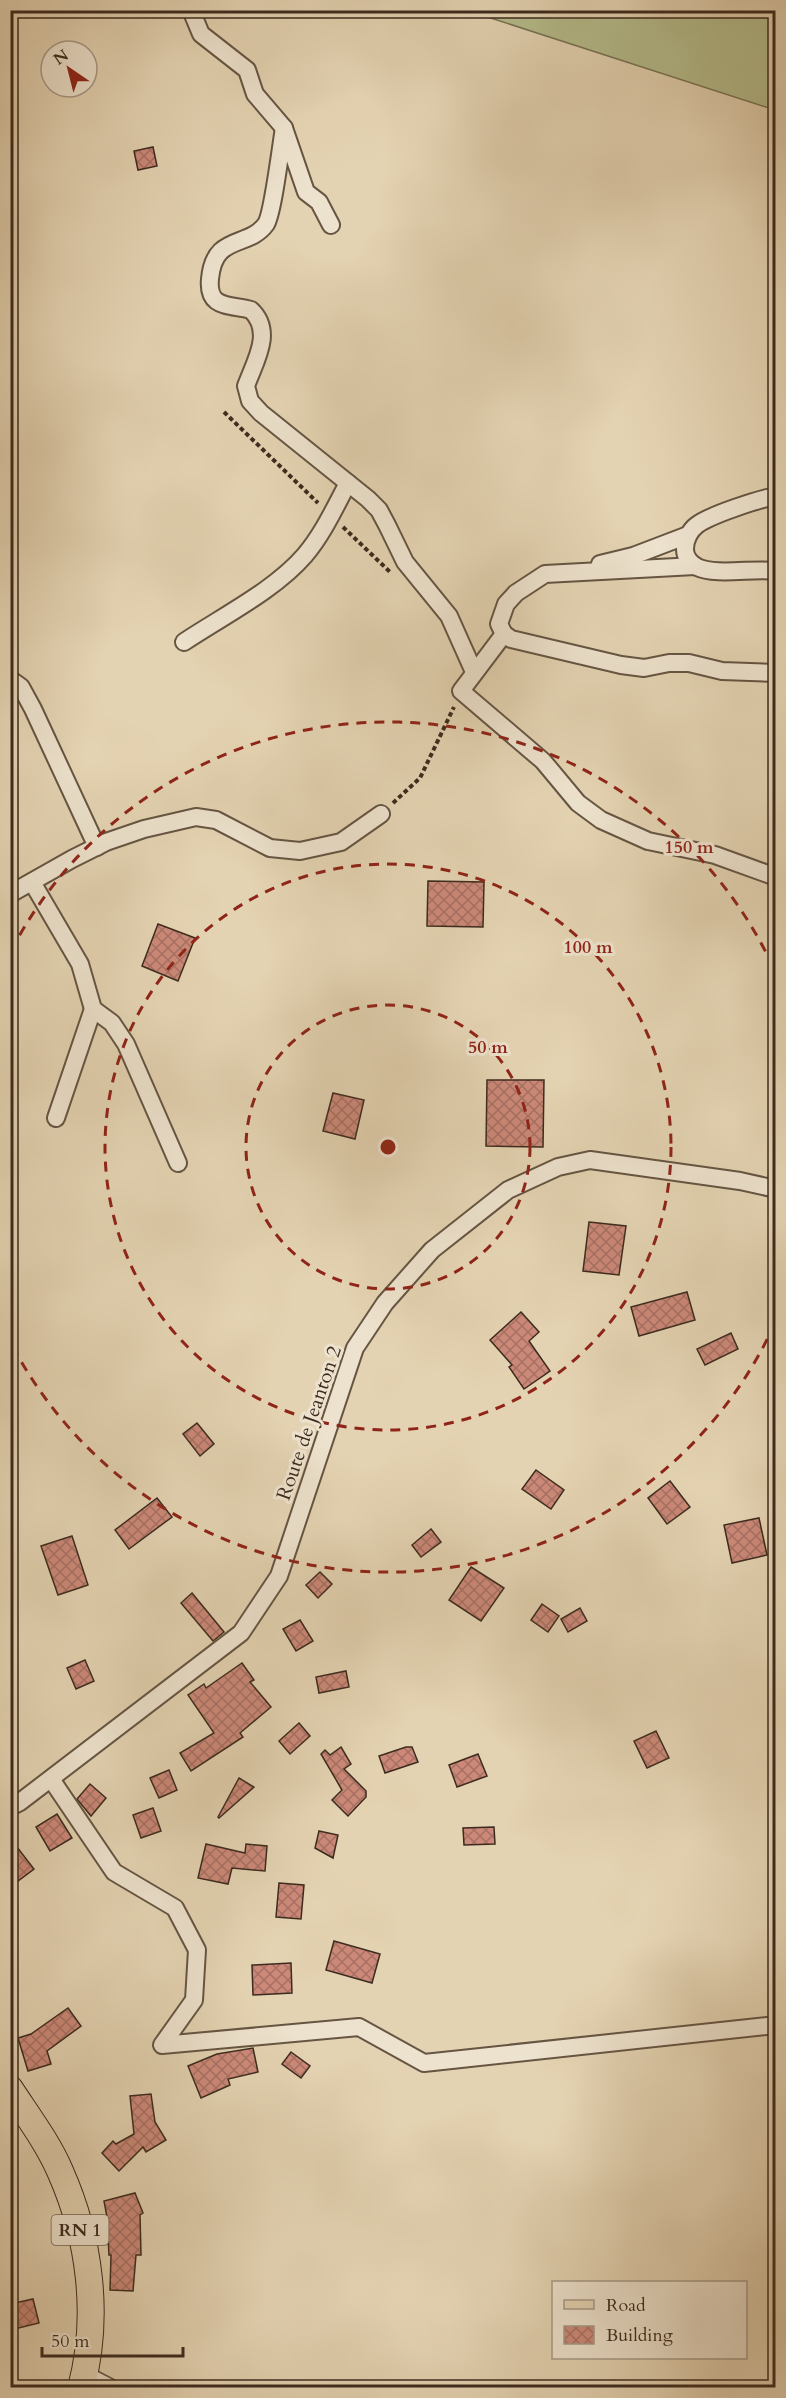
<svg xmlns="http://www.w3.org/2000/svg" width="786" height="2398" viewBox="0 0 786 2398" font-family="Cardo,serif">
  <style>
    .grass { fill: #b5bc8c; stroke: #787455; stroke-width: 1.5 }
    .building { fill: url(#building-cross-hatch); stroke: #3c2b1e; stroke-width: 1.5 }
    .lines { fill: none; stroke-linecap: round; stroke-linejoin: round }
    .service-casing { stroke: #665543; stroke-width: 11 }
    .minor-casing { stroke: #665543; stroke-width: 20 }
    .primary-casing { stroke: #3c2b1e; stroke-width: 28 }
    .path { stroke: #3c2b1e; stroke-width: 4; stroke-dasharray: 4.5 3; stroke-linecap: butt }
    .service { stroke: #ede2cd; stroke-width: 8 }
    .minor { stroke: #ede2cd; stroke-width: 16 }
    .primary { stroke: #e4d3b2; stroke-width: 26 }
    .ring { fill: none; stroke: #8f2418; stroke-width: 3; stroke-dasharray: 10 8 }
    .labels { text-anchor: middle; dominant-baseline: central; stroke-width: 6; stroke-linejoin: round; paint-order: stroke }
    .shield { fill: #ede2cd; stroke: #716252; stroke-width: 1.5 }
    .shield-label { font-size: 18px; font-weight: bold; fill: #3c2b1e }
    .street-label { font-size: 20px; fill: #3c2b1e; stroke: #ede2cd }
    .centre { fill: #8f2418; stroke: #ede2cd; stroke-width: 3 }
    .ring-label { font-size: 18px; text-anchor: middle; font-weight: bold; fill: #8f2418; stroke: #ede2cd; stroke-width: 6; stroke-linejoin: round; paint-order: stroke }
  </style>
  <defs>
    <pattern id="building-cross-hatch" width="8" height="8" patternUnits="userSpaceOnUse" patternTransform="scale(1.5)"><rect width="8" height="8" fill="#cc8979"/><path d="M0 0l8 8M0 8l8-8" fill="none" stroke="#a77063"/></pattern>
  </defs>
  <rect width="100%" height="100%" fill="#e4d3b2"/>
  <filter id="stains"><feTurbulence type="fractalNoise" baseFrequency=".00333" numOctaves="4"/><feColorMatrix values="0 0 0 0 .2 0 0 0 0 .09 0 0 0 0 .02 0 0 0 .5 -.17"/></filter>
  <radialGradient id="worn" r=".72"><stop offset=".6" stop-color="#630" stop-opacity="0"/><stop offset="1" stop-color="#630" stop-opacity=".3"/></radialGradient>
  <path class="grass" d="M469,11H775V110Z"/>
  <g class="building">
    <path d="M153,147L157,166L138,170L134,151Z"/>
    <path d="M428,881L484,882L483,927L427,926Z"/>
    <path d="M158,924L195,938L178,981L142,966Z"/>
    <path d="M487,1080H544L543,1147L486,1146Z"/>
    <path d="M333,1093L364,1100L355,1139L323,1131Z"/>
    <path d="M589,1222L626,1226L619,1275L583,1271Z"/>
    <path d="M687,1292L695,1320L639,1336L631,1307Z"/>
    <path d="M521,1312L539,1332L529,1341L550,1371L524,1389L509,1367L512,1365L490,1340Z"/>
    <path d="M731,1333L738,1349L705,1365L697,1349Z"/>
    <path d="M197,1423L214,1444L200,1456L183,1434Z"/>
    <path d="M536,1470L564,1490L551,1509L522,1489Z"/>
    <path d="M670,1481L690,1507L667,1524L648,1498Z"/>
    <path d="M157,1498L172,1517L129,1549L115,1530Z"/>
    <path d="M759,1518L767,1555L732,1563L724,1525Z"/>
    <path d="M431,1529L441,1542L421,1557L412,1545Z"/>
    <path d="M72,1536L88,1585L58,1595L41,1546Z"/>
    <path d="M471,1567L504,1588L481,1621L449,1600Z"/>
    <path d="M320,1572L332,1584L318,1598L306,1585Z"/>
    <path d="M192,1593L224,1632L213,1641L181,1603Z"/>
    <path d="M542,1604L559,1616L548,1632L531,1620Z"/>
    <path d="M580,1608L587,1621L568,1632L561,1619Z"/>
    <path d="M300,1620L313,1641L296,1651L283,1629Z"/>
    <path d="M85,1660L94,1681L76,1689L67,1668Z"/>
    <path d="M242,1663L254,1680L250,1682L271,1707L240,1733L243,1737L191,1771L180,1753L214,1733L188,1695L204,1684L206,1688Z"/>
    <path d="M346,1671L349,1687L319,1693L316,1677Z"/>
    <path d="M299,1723L310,1736L290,1754L279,1741Z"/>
    <path d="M656,1731L669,1758L647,1768L634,1741Z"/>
    <path d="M341,1747L351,1764L344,1769L366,1791V1797L348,1816L332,1800L342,1790L321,1754L325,1750L330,1755Z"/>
    <path d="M406,1747H412L418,1762L385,1773L379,1756Z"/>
    <path d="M478,1754L487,1776L457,1787L449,1765Z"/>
    <path d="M169,1770L177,1790L159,1798L150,1778Z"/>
    <path d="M239,1778L254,1787L219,1818L218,1817Z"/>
    <path d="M90,1784L106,1798L91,1816L77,1799Z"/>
    <path d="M153,1808L161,1831L141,1838L133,1815Z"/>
    <path d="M57,1814L72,1838L50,1851L36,1827Z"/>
    <path d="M494,1827L495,1844L464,1845L463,1828Z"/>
    <path d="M319,1831L338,1835L333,1858L315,1848Z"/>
    <path d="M10,1838L34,1869L10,1887Z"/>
    <path d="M206,1844L245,1853L246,1844L267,1846L265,1871L232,1868L228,1884L198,1878Z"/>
    <path d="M279,1883L304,1885L301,1919L276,1917Z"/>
    <path d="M334,1941L380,1954L372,1983L326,1970Z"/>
    <path d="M291,1963L292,1993L253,1995L252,1965Z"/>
    <path d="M68,2008L81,2026L47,2051L51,2064L28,2071L18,2038L31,2034Z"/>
    <path d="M253,2048L258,2072L228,2079L230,2085L201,2098L188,2066L217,2054Z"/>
    <path d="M291,2052L310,2066L301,2078L282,2064Z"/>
    <path d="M151,2094L155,2122L166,2140L146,2152L143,2147L119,2171L102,2153L113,2141L116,2144L134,2134L130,2096Z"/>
    <path d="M135,2193L143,2213L140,2215L141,2255H136L133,2291L110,2290L111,2255H109L107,2217L104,2201Z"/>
    <path d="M33,2299L39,2323L10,2330V2304Z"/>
  </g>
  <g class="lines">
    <defs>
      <path id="service" d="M89,2372L120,2388"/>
      <g id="minor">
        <path d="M191,10L201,34L247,70L255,94L284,128L306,192L319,202L331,225"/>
        <path d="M284,128C281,145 273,213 266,224C248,249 214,233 210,279C207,310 231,304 251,310C274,332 255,361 246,386L250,401L261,413L368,499L379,510L387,525L405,562L449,616L474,672"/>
        <path d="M776,496C759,499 710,515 697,525C690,530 685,540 685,549C685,557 690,563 697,567C716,576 753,568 776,571"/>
        <path d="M600,564L633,556L688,535"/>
        <path d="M695,566L545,574L516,593L506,604L499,624L504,634L511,639L621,665L644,668L669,663H689L722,671L776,673"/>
        <path d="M504,634L461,691L543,761L578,803L601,820L648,841L715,855L776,877"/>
        <path d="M184,642C223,616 275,590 305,555C323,534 335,507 348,483"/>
        <path d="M10,679L21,687L33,709L97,847"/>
        <path d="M32,882L80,964L93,1009L112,1023L126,1044L178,1163"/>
        <path d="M10,894L72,859L106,842L144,829L196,817L216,820L270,848L300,851L341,842L381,814"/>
        <path d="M56,1118L93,1009"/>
        <path d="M51,1779L114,1872L175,1908L197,1950L194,2000L162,2045L359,2027L424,2063L776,2025"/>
        <path d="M10,1807L20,1802L241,1633L279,1576L355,1348L385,1303L432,1250L508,1190L558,1167L590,1160L740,1181L776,1189"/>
      </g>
      <path id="primary" d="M10,2089C27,2115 48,2143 60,2171C90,2238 100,2317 81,2388"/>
    </defs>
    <use href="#service" class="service-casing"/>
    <use href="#minor" class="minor-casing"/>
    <use href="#primary" class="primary-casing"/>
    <g class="path">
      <path d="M224,412L318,503"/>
      <path d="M343,527L390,572"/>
      <path d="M393,803L420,778L454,707"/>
    </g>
    <use href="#service" class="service"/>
    <use href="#minor" class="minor"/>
    <use href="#primary" class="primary"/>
  </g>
  <g class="ring">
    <circle cx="388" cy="1147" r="142"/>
    <circle cx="388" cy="1147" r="283"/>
    <path d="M775 1323A425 425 0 0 1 11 1343M11 951A425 425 0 0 1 775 971"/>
  </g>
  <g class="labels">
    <rect class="shield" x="51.5" y="2215" width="57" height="30" rx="4.5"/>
    <g class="shield-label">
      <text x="80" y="2230">RN 1</text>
    </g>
    <g class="street-label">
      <text transform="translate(309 1423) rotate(-71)">Route de Jeanton 2</text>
    </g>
  </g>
  <circle cx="388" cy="1147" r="9" class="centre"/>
  <g class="ring-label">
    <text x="689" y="853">150 m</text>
    <text x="588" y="953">100 m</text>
    <text x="488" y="1053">50 m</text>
  </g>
  <rect width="786" height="2398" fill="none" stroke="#e4d3b2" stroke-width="36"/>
  <rect x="12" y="12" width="762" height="2374" fill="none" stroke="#3c2b1e" stroke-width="3"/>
  <rect x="18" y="18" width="750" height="2362" fill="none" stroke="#3c2b1e" stroke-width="1.5"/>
  <rect x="552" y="2281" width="195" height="78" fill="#ede2cd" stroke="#a69987" stroke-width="1.5"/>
  <rect x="564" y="2300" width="30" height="9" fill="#e4d3b2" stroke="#a69987" stroke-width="1.5"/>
  <text x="606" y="2311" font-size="18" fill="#3c2b1e">Road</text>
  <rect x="564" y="2326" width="30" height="18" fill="url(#building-cross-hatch)" stroke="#a69987" stroke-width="1.5"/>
  <text x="606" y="2341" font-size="18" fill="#3c2b1e">Building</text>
  <g transform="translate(69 69) rotate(325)"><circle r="28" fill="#ede2cd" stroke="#a69987" stroke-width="1.5"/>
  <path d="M0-4.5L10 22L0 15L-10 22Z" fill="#8f2418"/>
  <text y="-9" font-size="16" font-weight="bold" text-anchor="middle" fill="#3c2b1e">N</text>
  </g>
  <path d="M42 2347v9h141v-9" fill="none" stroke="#3c2b1e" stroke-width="3"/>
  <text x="51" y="2347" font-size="18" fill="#3c2b1e" stroke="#ede2cd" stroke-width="4.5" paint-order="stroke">50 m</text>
  <rect width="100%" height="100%" filter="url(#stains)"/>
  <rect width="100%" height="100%" fill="url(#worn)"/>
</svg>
